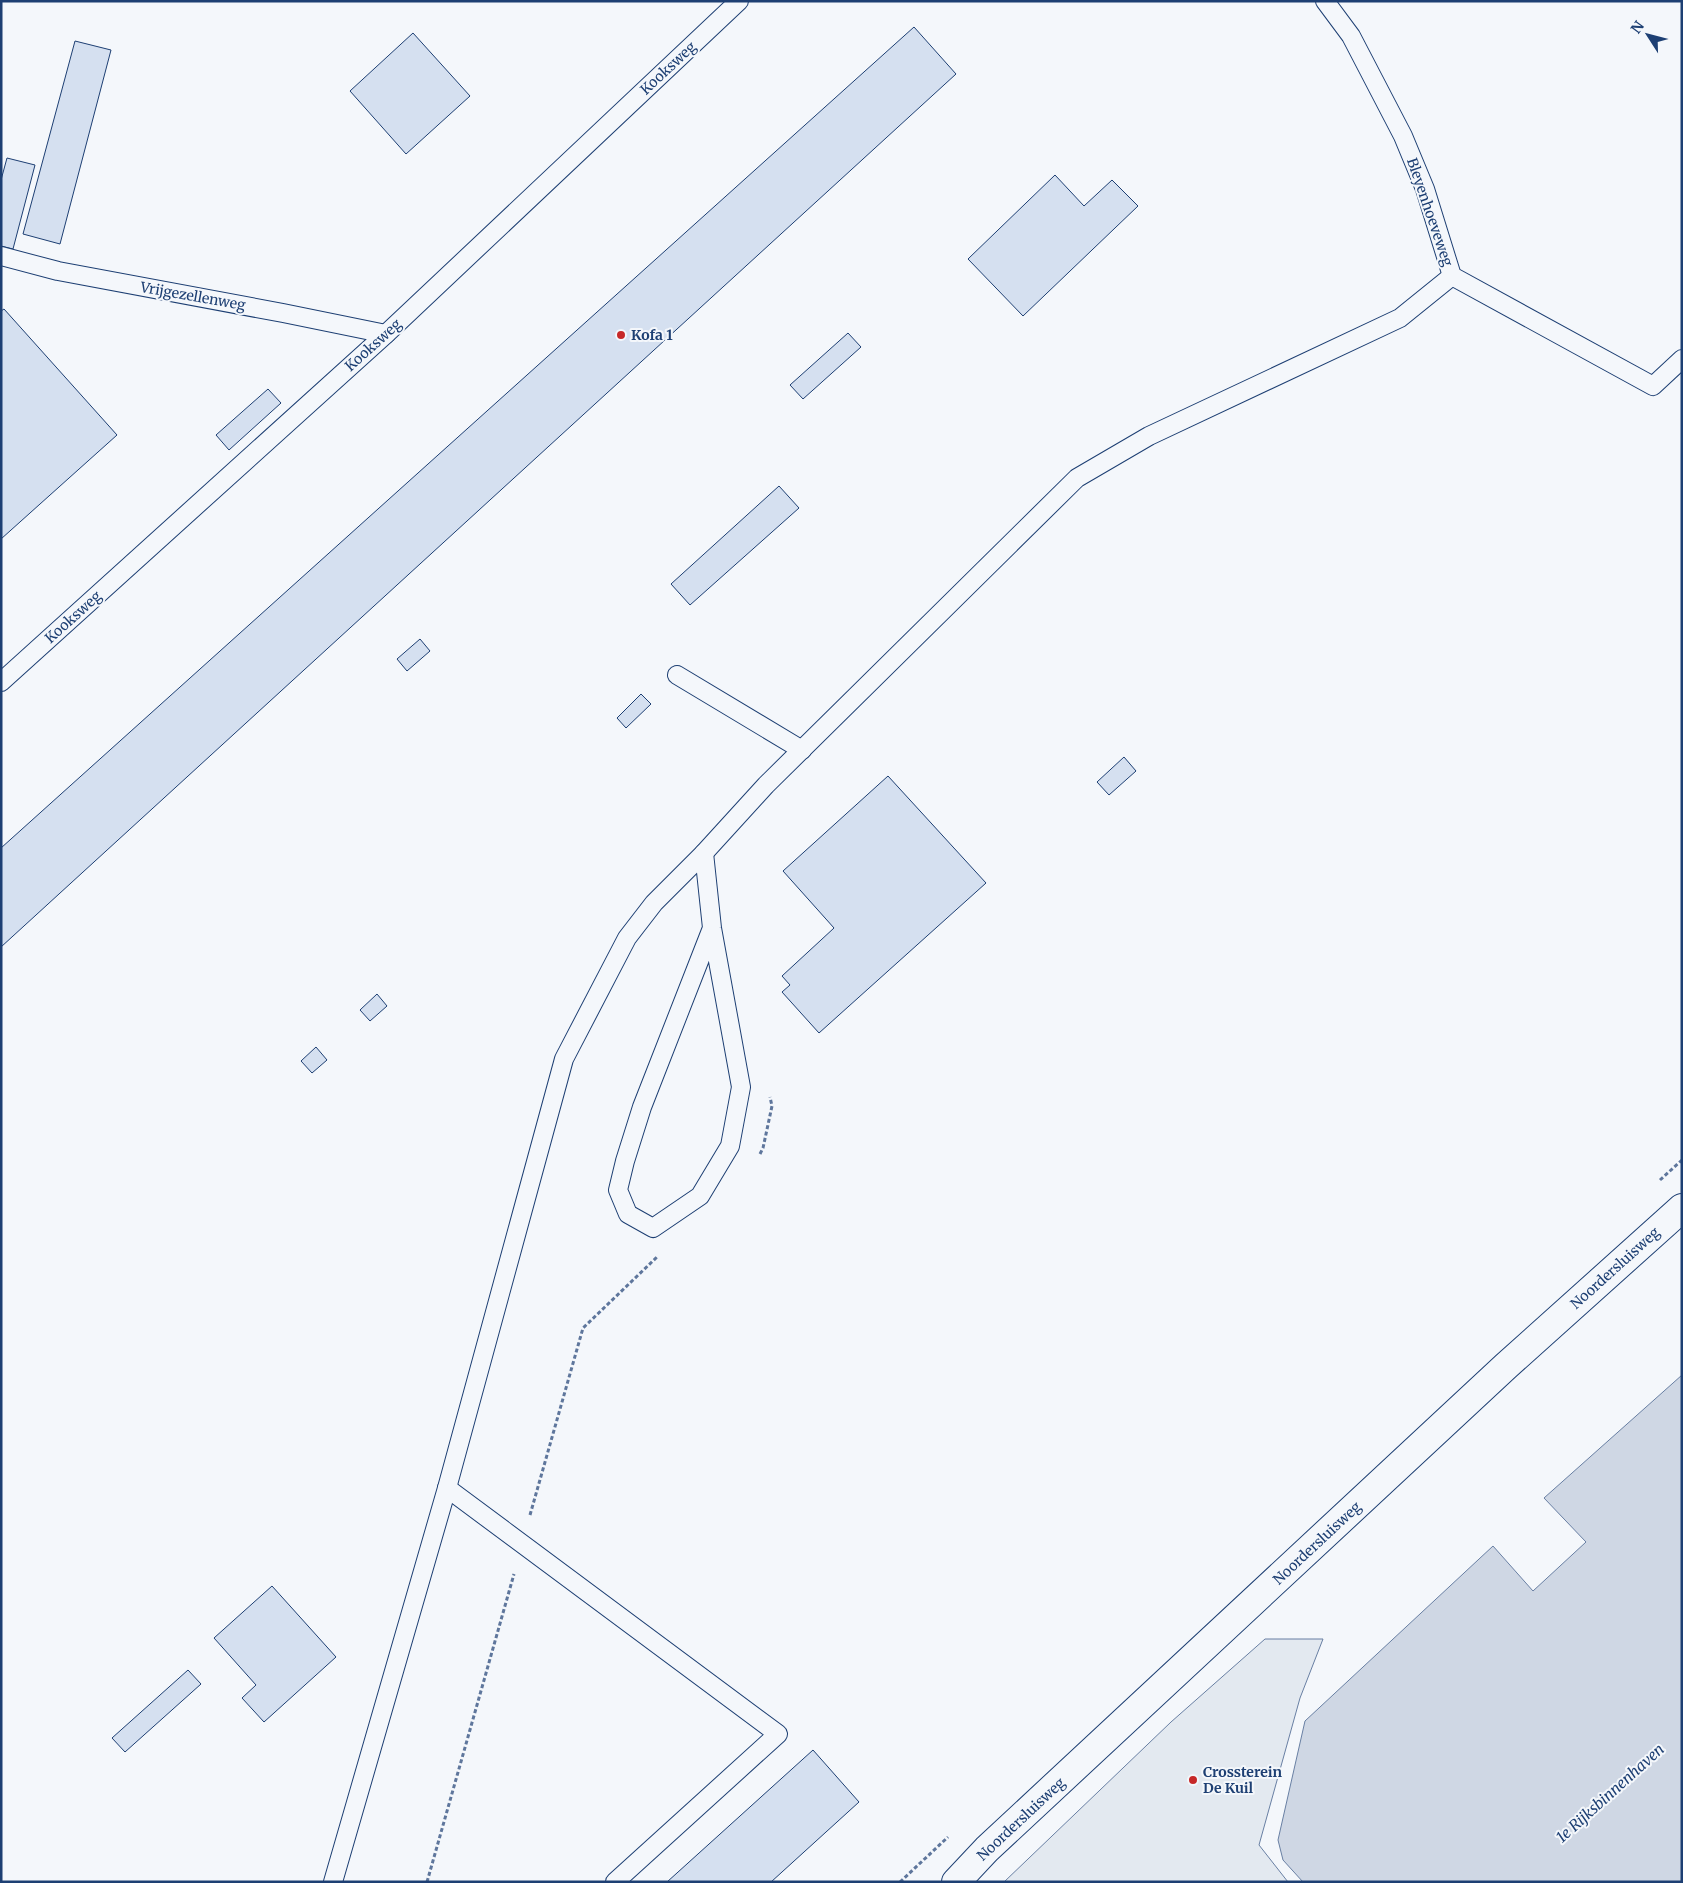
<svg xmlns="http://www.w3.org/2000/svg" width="1683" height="1883" viewBox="0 0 1683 1883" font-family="Merriweather,serif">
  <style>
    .green { fill: #e3e9f0; stroke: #687fa3 }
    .water { fill: #cfd7e4; stroke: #687fa3 }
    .building { fill: #d5e0f0; stroke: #1d3f73 }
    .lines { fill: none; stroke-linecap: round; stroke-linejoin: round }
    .lane-casing { stroke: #1d3f73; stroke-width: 20 }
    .secondary-casing { stroke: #1d3f73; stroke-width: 30 }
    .path { stroke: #5e769c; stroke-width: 3; stroke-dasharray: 4 2.5; stroke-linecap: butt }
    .lane { stroke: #f4f7fb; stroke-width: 18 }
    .secondary { stroke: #f4f7fb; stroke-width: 28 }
    .poi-dot { fill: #c62828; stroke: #f4f7fb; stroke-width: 2 }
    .labels { text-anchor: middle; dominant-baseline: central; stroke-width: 4; stroke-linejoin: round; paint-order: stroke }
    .street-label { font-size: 14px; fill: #1d3f73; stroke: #f4f7fb }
    .poi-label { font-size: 14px; font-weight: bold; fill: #1d3f73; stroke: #f4f7fb; text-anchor: start }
    .water-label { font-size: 15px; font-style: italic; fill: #1d3f73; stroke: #f4f7fb }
  </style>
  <rect width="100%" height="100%" fill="#f4f7fb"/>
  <path class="green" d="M1265,1639H1323L1300,1698L1259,1845L1288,1882H1004L1171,1722Z"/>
  <path class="water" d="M1682,1375V1882H1303L1283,1860L1278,1840L1305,1721L1493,1546L1533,1591L1586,1542L1544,1498Z"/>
  <g class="building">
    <path d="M914,27L956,74L1,947V848Z"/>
    <path d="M413,33L470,96L406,154L350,91Z"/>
    <path d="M75,41L111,50L60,244L23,234Z"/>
    <path d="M7,158L35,165L13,249L1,246V180Z"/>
    <path d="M1055,175L1084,206L1112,180L1138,206L1023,316L968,259Z"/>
    <path d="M4,309L117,435L1,539V311Z"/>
    <path d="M848,333L861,347L803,399L790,385Z"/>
    <path d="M268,389L281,403L229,450L216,435Z"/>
    <path d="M779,486L799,508L690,605L671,584Z"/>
    <path d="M420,639L430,651L407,671L397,659Z"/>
    <path d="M641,694L651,704L626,728L617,718Z"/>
    <path d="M1124,757L1136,771L1109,795L1097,782Z"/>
    <path d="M888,776L986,883L819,1033L782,992L790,985L782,976L834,928L783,871Z"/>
    <path d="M377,994L387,1006L370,1021L360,1010Z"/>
    <path d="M316,1047L327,1060L312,1073L301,1061Z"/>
    <path d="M272,1586L336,1657L264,1722L242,1698L256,1685L214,1638Z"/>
    <path d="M188,1670L201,1684L125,1752L112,1738Z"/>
    <path d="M813,1750L859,1802L771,1882H667Z"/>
  </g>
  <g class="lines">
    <defs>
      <g id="lane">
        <path d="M1325,1L1351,36L1403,136L1425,189L1452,276L1653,386L1682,359"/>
        <path d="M1,256L58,271L283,313L386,334"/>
        <path d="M677,675L802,750"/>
        <path d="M1,682L386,334L739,1"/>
        <path d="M704,853L712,928L741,1087L730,1146L700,1196L653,1228L628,1214L618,1190L625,1161L642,1107L712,928"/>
        <path d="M447,1488L778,1734L615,1882"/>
        <path d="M333,1882L447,1488L564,1059L627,938L654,903L704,853L766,785L1077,478L1149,436L1400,318L1452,276"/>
      </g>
      <path id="secondary" d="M956,1882L987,1849L1506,1366L1682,1208"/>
    </defs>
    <use href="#lane" class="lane-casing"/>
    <use href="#secondary" class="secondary-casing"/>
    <g class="path">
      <path d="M760,1154L763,1148L772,1106L770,1097"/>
      <path d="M1660,1180L1682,1160"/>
      <path d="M530,1515L583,1328L657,1257"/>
      <path d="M427,1882L514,1574"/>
      <path d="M900,1882L948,1837"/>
    </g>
    <use href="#lane" class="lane"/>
    <use href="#secondary" class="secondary"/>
  </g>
  <g class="poi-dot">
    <circle cx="621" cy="335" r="5"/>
    <circle cx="1193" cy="1780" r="5"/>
  </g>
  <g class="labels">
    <g class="street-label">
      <text transform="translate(668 68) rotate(-43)">Kooksweg</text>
      <text transform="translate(1430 212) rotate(71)">Bleyenhoeveweg</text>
      <text transform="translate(193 296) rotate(10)">Vrijgezellenweg</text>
      <text transform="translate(373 345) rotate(-42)">Kooksweg</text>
      <text transform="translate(73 617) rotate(-42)">Kooksweg</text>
      <text transform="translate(1615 1268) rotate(-42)">Noordersluisweg</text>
      <text transform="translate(1317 1543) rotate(-43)">Noordersluisweg</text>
      <text transform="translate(1021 1819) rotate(-43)">Noordersluisweg</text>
    </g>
    <g class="poi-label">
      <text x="631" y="335">Kofa 1</text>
      <text x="1203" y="1772">Crossterein<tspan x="1203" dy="16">De Kuil</tspan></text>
    </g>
    <g class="water-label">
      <text transform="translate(1610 1793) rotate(-42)">1e Rijksbinnenhaven</text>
    </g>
  </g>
  <rect width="1683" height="1883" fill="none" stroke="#1d3f73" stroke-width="5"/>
  <g transform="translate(1648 35) rotate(306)" stroke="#f4f7fb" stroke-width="4" paint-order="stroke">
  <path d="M0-4L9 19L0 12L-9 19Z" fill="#1d3f73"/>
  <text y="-8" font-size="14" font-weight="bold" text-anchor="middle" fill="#1d3f73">N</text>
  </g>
</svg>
